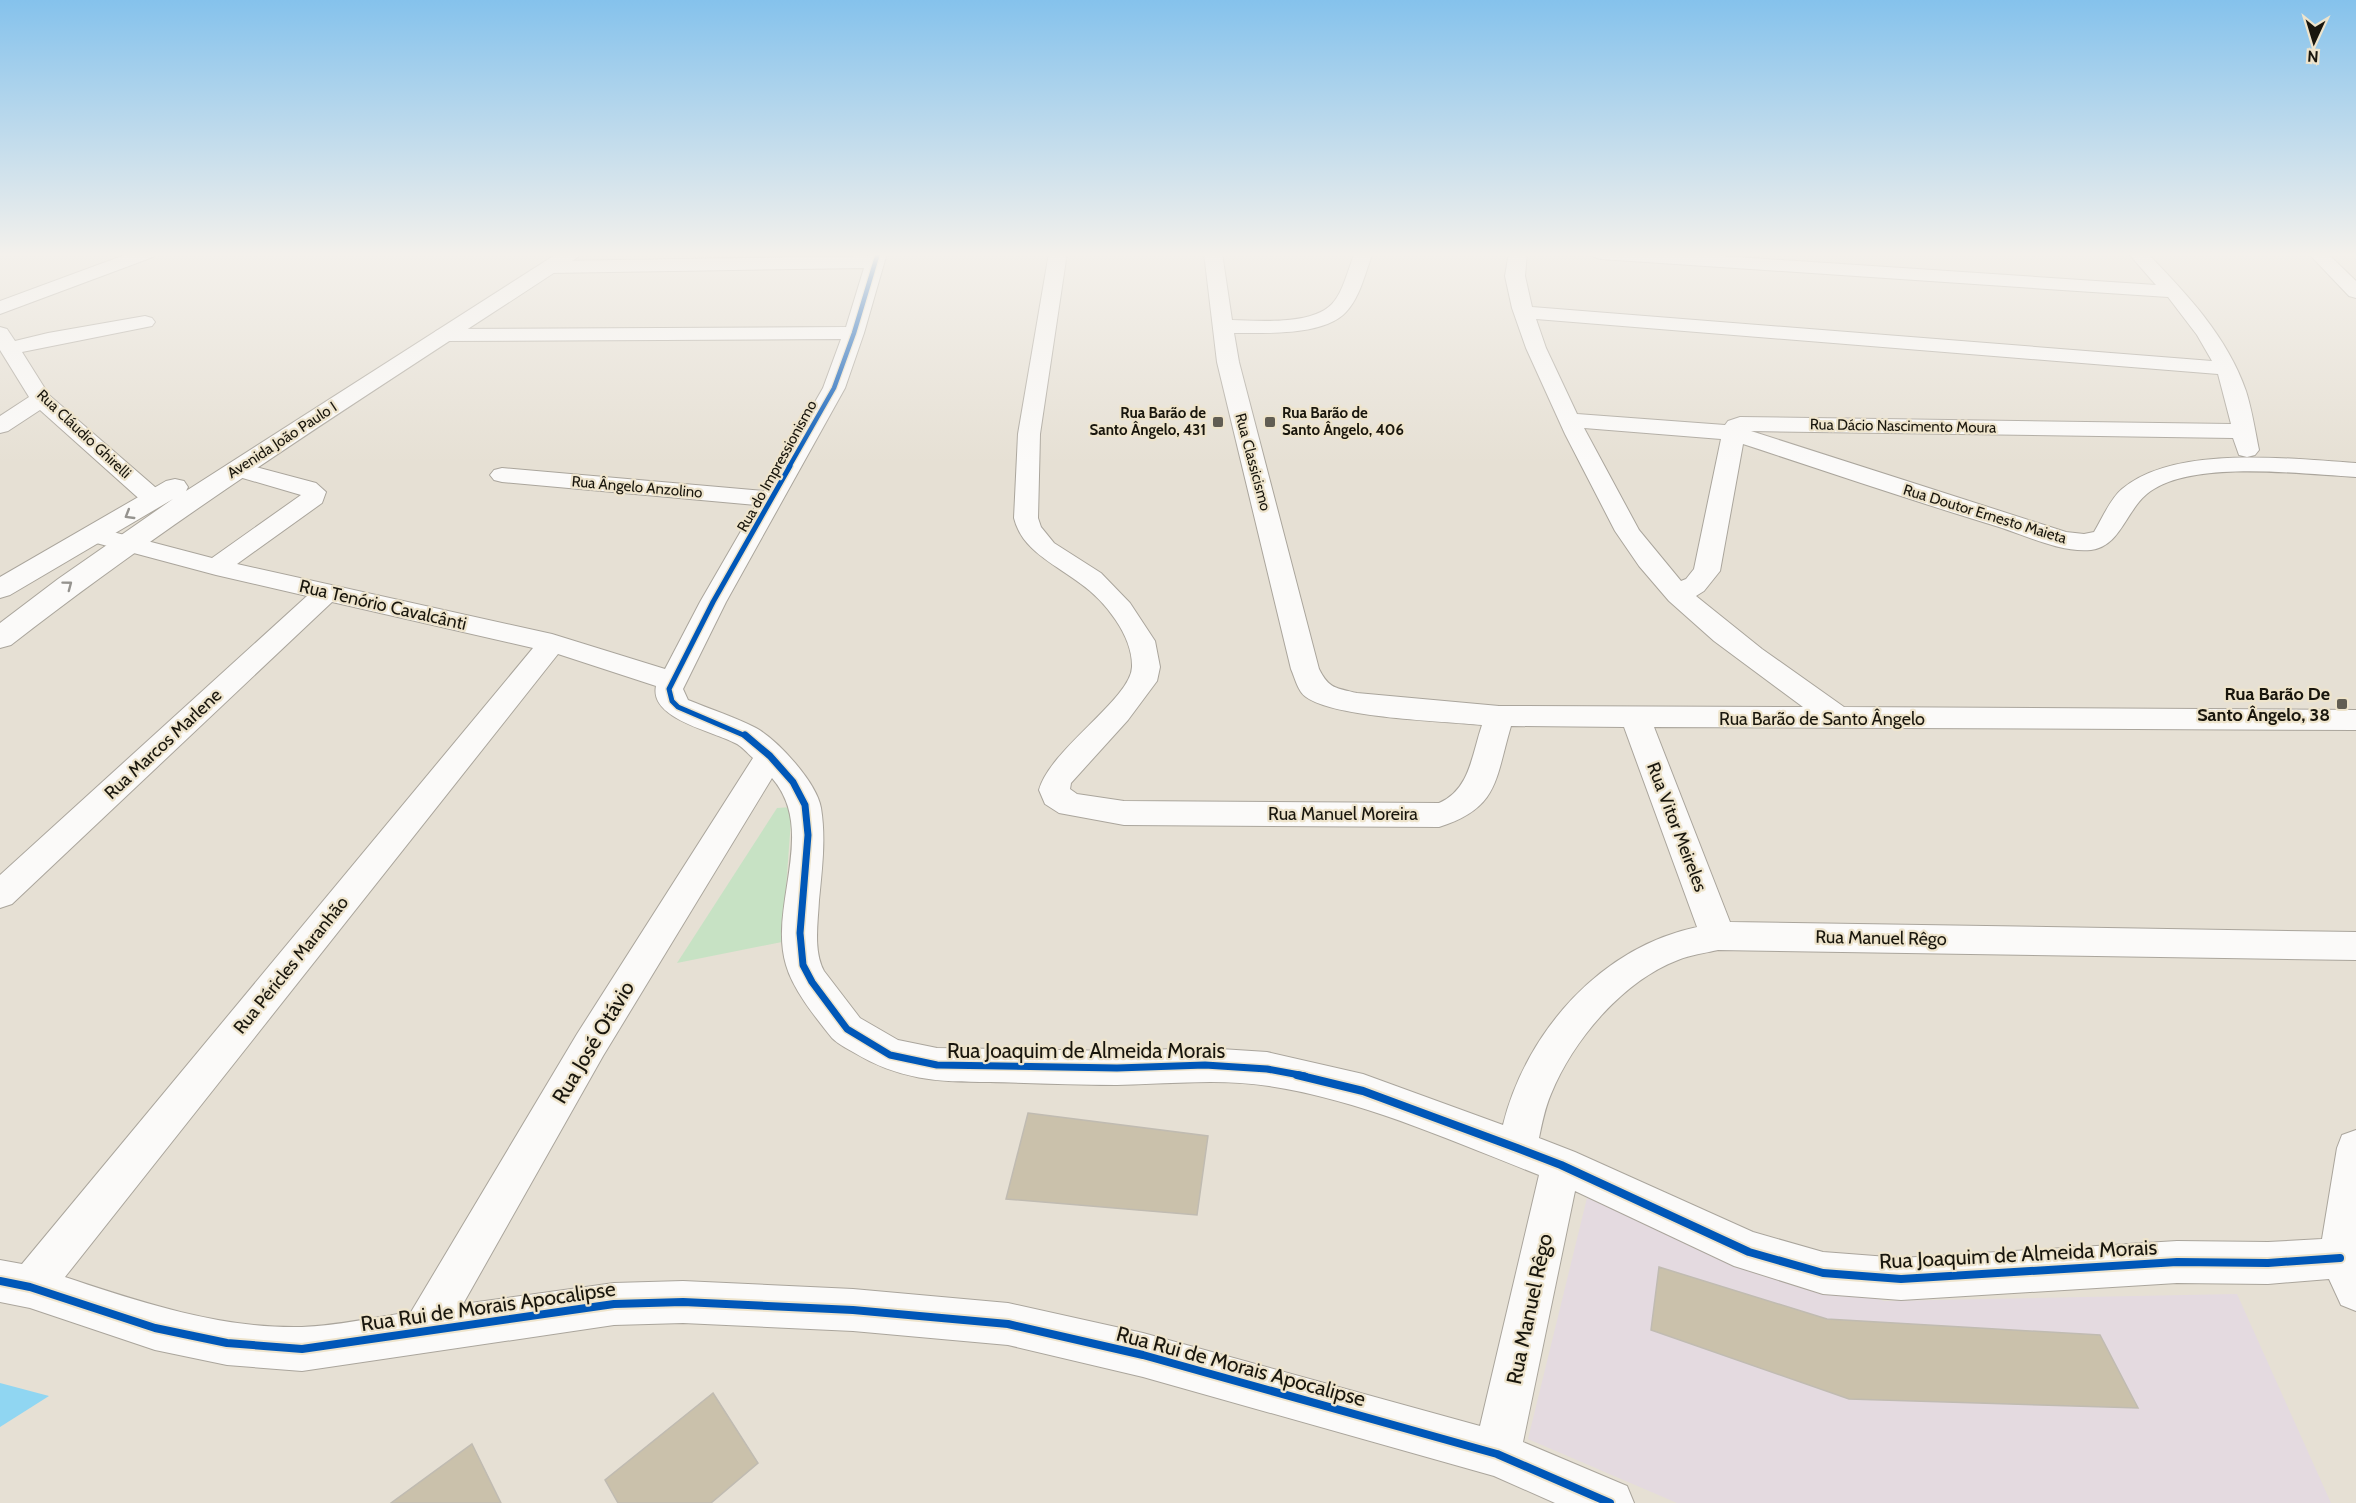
<svg xmlns="http://www.w3.org/2000/svg" width="2356" height="1503" viewBox="0 0 2356 1503" font-family="Cabin,sans-serif">
  <style>
    .education { fill: #e4dae0 }
    .green { fill: #c7e2c4 }
    .water { fill: #90d6f2 }
    .building { fill: #cac1ab; stroke: #c0bbb1; stroke-width: 1.5 }
    .lines { fill: none; stroke-linecap: round; stroke-linejoin: round }
    .minor-casing { stroke: #aaa59c; stroke-width: 2 }
    .major-casing { stroke: #aaa59c; stroke-width: 2 }
    .minor { fill: #fbfaf9; fill-rule: evenodd }
    .major { fill: #fbfaf9; fill-rule: evenodd }
    .cycleway-far3-casing { stroke: #eee4cc; stroke-width: 7 }
    .cycleway-far2-casing { stroke: #eee4cc; stroke-width: 8 }
    .cycleway-far1-casing { stroke: #eee4cc; stroke-width: 10 }
    .cycleway-casing { stroke: #eee4cc; stroke-width: 12 }
    .cycleway-far3 { stroke: #0057b8; stroke-width: 4.5 }
    .cycleway-far2 { stroke: #0057b8; stroke-width: 5 }
    .cycleway-far1 { stroke: #0057b8; stroke-width: 7 }
    .cycleway { stroke: #0057b8; stroke-width: 8 }
    .oneway { stroke: #95938f }
    .poi-dot { fill: #615d53; stroke: #eee4cc; stroke-width: 2 }
    .labels { text-anchor: middle; dominant-baseline: central; stroke-width: 4.5; stroke-linejoin: round; paint-order: stroke }
    .far-poi-label { font-size: 15px; font-weight: bold; fill: #19160d; stroke: #eee4cc; text-anchor: end }
    .far-street-label { font-size: 15px; fill: #19160d; stroke: #eee4cc }
    .street-label { font-size: 18px; fill: #19160d; stroke: #eee4cc }
    .poi-label { font-size: 18px; font-weight: bold; fill: #19160d; stroke: #eee4cc; text-anchor: end }
    .near-street-label { font-size: 21px; fill: #19160d; stroke: #eee4cc }
  </style>
  <rect width="100%" height="100%" fill="#e6e0d4"/>
  <path class="education" d="M1587,1198L1657,1226L1884,1301L2237,1294L2331,1503H1677L1528,1439Z"/>
  <path class="green" d="M792,807L782,942L677,963L777,808Z"/>
  <path class="water" d="M0,1383L49,1396L0,1427Z"/>
  <g class="building">
    <path d="M1028,1113L1208,1136L1197,1215L1006,1199Z"/>
    <path d="M1659,1267L1827,1319L2100,1335L2138,1408L1849,1399L1651,1330Z"/>
    <path d="M713,1393L758,1463L711,1503H618L605,1480Z"/>
    <path d="M472,1444L501,1503H391Z"/>
  </g>
  <g class="lines">
    <defs>
      <g id="minor">
        <path d="M130,253H155L153,257L0,314V301Z"/>
        <path d="M869,253H887L864,333L845,388L726,602L683,689L688,700C710,709 735,717 756,728C778,740 817,783 821,808C826,839 822,869 819,900C818,922 813,951 824,971L860,1018L898,1040L937,1048L1117,1051L1205,1048L1267,1052L1363,1074L1503,1125C1526,1031 1602,947 1697,927L1624,727L1511,726C1495,780 1499,808 1439,827L1124,825L1059,813L1045,804L1039,790C1050,749 1131,699 1132,667C1133,636 1105,601 1081,584C1055,564 1022,551 1014,518L1018,434L1049,253H1067L1040,434L1038,518L1041,527L1054,543L1101,573L1130,603L1155,641L1160,667L1157,681L1128,720L1071,783L1070,789L1077,794L1124,801L1439,803C1470,790 1472,754 1482,725C1442,721 1335,718 1306,697C1298,692 1295,678 1291,669L1217,362L1204,253H1222L1232,320C1260,321 1312,325 1332,304C1344,291 1348,268 1355,253H1373C1365,272 1361,296 1346,312C1324,336 1265,333 1234,333L1239,362L1319,669C1329,689 1336,688 1357,693L1499,706L1803,707L1714,641L1669,601L1639,566L1615,531L1565,434L1526,348L1512,308L1505,276L1509,253H1527L1525,276L1532,307L2212,361L2197,335L2168,297L1601,259L1594,257L1592,253H1677L2156,285L2128,253H2147C2186,293 2227,336 2246,391C2252,410 2255,430 2259,450L2255,455L2247,457L2239,455L2233,438L1751,431L2066,532L2084,534L2094,532C2102,519 2110,499 2122,489C2175,444 2290,459 2356,463V477C2303,474 2199,461 2154,489C2126,505 2123,546 2091,550C2061,553 2027,536 1999,527C1913,501 1828,472 1743,444L1720,571L1704,591L1696,596L1762,649L1844,707L2356,710V730L1654,727L1730,922L2356,932V960L1718,950C1705,953 1690,955 1678,960C1623,981 1573,1040 1551,1094C1545,1108 1542,1123 1539,1138L1575,1152L1753,1232L1823,1252L1901,1258L2177,1241L2268,1242L2322,1239L2337,1148L2342,1135L2356,1130V1311L2341,1305L2329,1279L2268,1284L2177,1283L1901,1300L1823,1294L1734,1266L1575,1191L1523,1442L1627,1486L1634,1503H1555L1494,1476L1143,1377L1008,1345L853,1331L683,1323L614,1325L302,1371L227,1365L155,1350L30,1308L0,1302V1260L22,1264L533,648L332,602L12,904L0,908V875L307,596L216,575L85,540L81,535L85,530L94,527L212,558L301,495L229,474L225,469L229,464L237,462L316,483L326,492L322,503L237,564L552,634L665,669L700,602L756,505L502,482L494,480L490,475L494,470L502,468L764,491L823,388L841,339L443,341L436,339L433,335L436,331L443,329L846,327L864,268L550,273L543,271L540,267L543,263L550,261L868,256ZM1536,319L2218,374L2231,424L1740,417L1728,421L1725,425L1577,414L1546,348ZM1584,428L1721,439L1694,569L1686,579L1681,581L1639,530ZM558,654L656,686C649,719 713,731 735,743C742,746 747,753 753,758L577,1034L411,1312C377,1317 335,1326 302,1327C221,1329 140,1302 65,1277ZM772,778C818,831 768,905 786,965C793,990 816,1018 832,1038C838,1044 846,1048 853,1052C899,1080 937,1082 990,1082C1032,1083 1074,1085 1117,1085C1167,1084 1219,1078 1269,1086C1362,1100 1452,1141 1539,1175L1480,1426L1143,1333L1008,1303L853,1289L683,1281L614,1283L463,1304L603,1056Z"/>
        <path d="M2308,253H2327L2356,281V298L2349,296Z"/>
        <path d="M145,316L152,318L155,322L152,326L22,352L49,395L163,494L166,499L163,504L154,506L145,504L40,410L8,431L0,433V416L29,397L0,350V327L7,329L15,341L48,333Z"/>
      </g>
      <path id="major" d="M558,253H581L578,257C387,383 192,504 11,645L0,648V623L58,579L173,499L10,595L0,598V577L166,481L175,479L184,481L188,487L186,491Z"/>
    </defs>
    <use href="#minor" class="minor-casing"/>
    <use href="#major" class="major-casing"/>
    <use href="#minor" class="minor"/>
    <use href="#major" class="major"/>
    <defs>
      <path id="cycleway-far3" d="M789,467L834,388L854,333L878,253"/>
      <path id="cycleway-far2" d="M748,737L678,707L672,701L669,689L713,602L790,466"/>
      <path id="cycleway-far1" d="M745,735L770,756L793,782L805,805L808,835L800,933L803,965L812,982L847,1029L890,1055L937,1065L1117,1068L1205,1065L1267,1069L1305,1076"/>
      <g id="cycleway">
        <path d="M1297,1075L1363,1091L1517,1148L1561,1165L1749,1252L1823,1273L1901,1279L2177,1262L2268,1263L2340,1258"/>
        <path d="M0,1281L30,1287L155,1328L227,1343L302,1349L614,1304L683,1302L853,1310L1008,1324L1143,1355L1497,1454L1610,1503"/>
      </g>
    </defs>
    <use href="#cycleway-far3" class="cycleway-far3-casing"/>
    <use href="#cycleway-far2" class="cycleway-far2-casing"/>
    <use href="#cycleway-far1" class="cycleway-far1-casing"/>
    <use href="#cycleway" class="cycleway-casing"/>
    <use href="#cycleway-far3" class="cycleway-far3"/>
    <use href="#cycleway-far2" class="cycleway-far2"/>
    <use href="#cycleway-far1" class="cycleway-far1"/>
    <use href="#cycleway" class="cycleway"/>
  </g>
  <defs><path id="oneway-chevron" d="M-2-3.5L2.5 0L-2 3.5" fill="none" stroke-width="1.6" stroke-linecap="round" stroke-linejoin="round" transform="scale(1.5)"/></defs>
  <g class="oneway">
    <use href="#oneway-chevron" transform="translate(129 515) rotate(149)"/>
    <use href="#oneway-chevron" transform="translate(68 585) rotate(-37)"/>
  </g>
  <linearGradient id="sky" x2="0" y2="1"><stop stop-color="#85c2ec"/><stop offset="0.55" stop-color="#f4f1ec"/><stop offset="1" stop-color="#f4f1ec" stop-opacity="0"/></linearGradient>
  <rect width="2356" height="463" fill="url(#sky)"/>
  <g class="poi-dot">
    <rect x="1212" y="416" width="12" height="12" rx="3"/>
    <rect x="1264" y="416" width="12" height="12" rx="3"/>
    <rect x="2336" y="698" width="12" height="12" rx="3"/>
  </g>
  <g class="labels">
    <g class="far-poi-label">
      <text x="1206" y="413">Rua Barão de<tspan x="1206" dy="17">Santo Ângelo, 431</tspan></text>
      <text x="1282" y="413" text-anchor="start">Rua Barão de<tspan x="1282" dy="17">Santo Ângelo, 406</tspan></text>
    </g>
    <g class="far-street-label">
      <text transform="translate(1903 426) rotate(1)">Rua Dácio Nascimento Moura</text>
      <text transform="translate(84 434) rotate(43)">Rua Cláudio Ghirelli</text>
      <text transform="translate(282 440) rotate(-33)">Avenida João Paulo I</text>
      <text transform="translate(1253 462) rotate(75)">Rua Classicismo</text>
      <text transform="translate(777 466) rotate(-61)">Rua do Impressionismo</text>
      <text transform="translate(637 487) rotate(5)">Rua Ângelo Anzolino</text>
      <text transform="translate(1985 514) rotate(17)">Rua Doutor Ernesto Maieta</text>
    </g>
    <g class="street-label">
      <text transform="translate(383 605) rotate(13)">Rua Tenório Cavalcânti</text>
      <text x="1822" y="719">Rua Barão de Santo Ângelo</text>
      <text transform="translate(163 744) rotate(-43)">Rua Marcos Marlene</text>
      <text x="1343" y="814">Rua Manuel Moreira</text>
      <text transform="translate(1677 827) rotate(69)">Rua Vitor Meireles</text>
      <text transform="translate(1881 938) rotate(1)">Rua Manuel Rêgo</text>
      <text transform="translate(291 965) rotate(-51)">Rua Péricles Maranhão</text>
    </g>
    <g class="poi-label">
      <text x="2330" y="694">Rua Barão De<tspan x="2330" dy="21">Santo Ângelo, 38</tspan></text>
    </g>
    <g class="near-street-label">
      <text transform="translate(593 1042) rotate(-59)">Rua José Otávio</text>
      <text x="1086" y="1050">Rua Joaquim de Almeida Morais</text>
      <text transform="translate(2018 1254) rotate(-3)">Rua Joaquim de Almeida Morais</text>
      <text transform="translate(488 1306) rotate(-8)">Rua Rui de Morais Apocalipse</text>
      <text transform="translate(1529 1309) rotate(-78)">Rua Manuel Rêgo</text>
      <text transform="translate(1241 1366) rotate(15)">Rua Rui de Morais Apocalipse</text>
    </g>
  </g>
  <g transform="translate(2314 42) rotate(184)" stroke="#eee4cc" stroke-width="4.5" paint-order="stroke">
  <path d="M0-4.5L10 22L0 15L-10 22Z" fill="#19160d"/>
  <text y="-9" font-size="16" font-weight="bold" text-anchor="middle" fill="#19160d">N</text>
  </g>
</svg>
